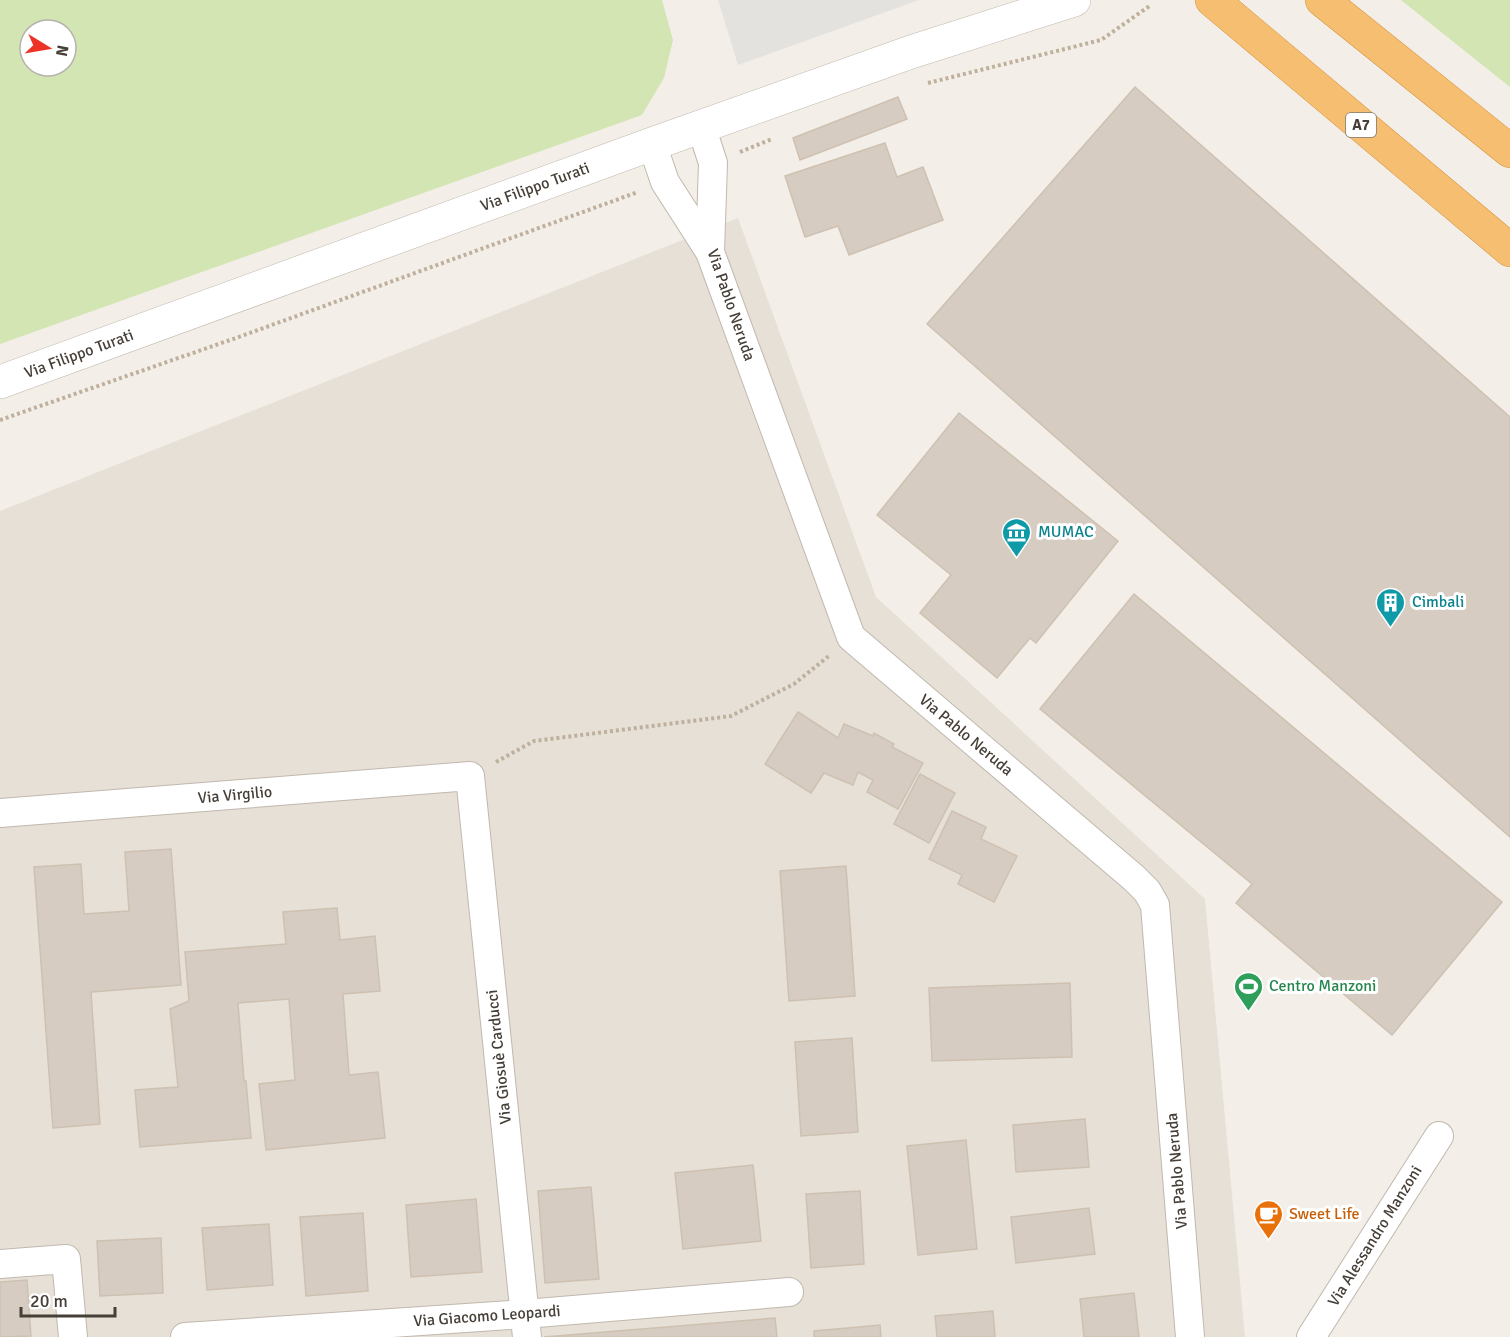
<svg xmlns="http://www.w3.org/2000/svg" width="1510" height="1337" viewBox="0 0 1510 1337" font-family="Signika,sans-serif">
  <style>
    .residential { fill: #e6e0d6 }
    .green { fill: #d2e5b3; fill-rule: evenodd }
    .parking { fill: #e4e2df }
    .building { fill: #d7ccc1; stroke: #cec1b1; stroke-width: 1.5 }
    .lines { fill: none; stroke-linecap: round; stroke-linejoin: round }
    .minor-casing { stroke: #c1b8ae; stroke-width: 30 }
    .tertiary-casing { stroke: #c1b8ae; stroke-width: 34 }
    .motorway-casing { stroke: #d49241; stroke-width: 34 }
    .path { stroke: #bfb09d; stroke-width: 4; stroke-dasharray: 3 3; stroke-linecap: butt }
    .minor { stroke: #fff; stroke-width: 28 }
    .tertiary { stroke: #fff; stroke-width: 33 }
    .motorway { stroke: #f5be70; stroke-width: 33 }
    .labels { text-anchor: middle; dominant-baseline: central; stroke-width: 6; stroke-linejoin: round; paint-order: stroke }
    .shield { fill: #fff; stroke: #7e7973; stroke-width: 1.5 }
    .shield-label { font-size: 15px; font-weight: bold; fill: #463f37 }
    .street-label { font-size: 16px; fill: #463f37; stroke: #fff }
    .culture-label { font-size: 16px; fill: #0d838f; stroke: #fff; text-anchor: start }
    .leisure-label { font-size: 16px; fill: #27864d; stroke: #fff; text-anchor: start }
    .food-label { font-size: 16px; fill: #c56008; stroke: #fff; text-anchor: start }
  </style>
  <rect width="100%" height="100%" fill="#f3efe8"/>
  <path class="residential" d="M738,218L876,597L1205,899L1245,1337H0V511Z"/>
  <g class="green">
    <path d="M0,0H662L673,40L664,78L642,115L0,344ZM30,30H66V66H30Z"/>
    <path d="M1401,0H1510V87Z"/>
  </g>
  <path class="parking" d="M718,0H919L738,65Z"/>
  <g class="building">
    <path d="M1135,87L1510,417V837L927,324Z"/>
    <path d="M898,97L907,119L800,160L793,138Z"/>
    <path d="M885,143L897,177L923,167L943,220L849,255L838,226L805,237L785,176Z"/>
    <path d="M959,413L1118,541L1036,643L1030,638L997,678L920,613L951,575L877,515Z"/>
    <path d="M1134,594L1502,902L1392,1035L1236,903L1252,884L1040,709Z"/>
    <path d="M798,712L838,738L844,724L873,736L874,733L894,744L892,747L923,763L898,809L867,792L873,780L858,772L853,785L824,773L811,793L765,764Z"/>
    <path d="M920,774L955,793L929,843L894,824Z"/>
    <path d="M952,811L986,827L981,839L1017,856L994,902L958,884L962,875L929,859Z"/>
    <path d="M171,849L181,985L91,992L100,1124L53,1128L34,867L81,864L84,914L129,911L125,852Z"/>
    <path d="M846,866L855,996L789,1001L780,871Z"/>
    <path d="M337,908L340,940L375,936L380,991L343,994L349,1075L378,1072L385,1138L266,1150L259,1084L295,1080L289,999L238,1003L244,1081H246L251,1138L140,1147L135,1090L178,1087L170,1009L189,1001L185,952L286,944L283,912Z"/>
    <path d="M1070,983L1072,1057L932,1061L929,988Z"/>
    <path d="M852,1038L858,1132L801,1136L795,1042Z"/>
    <path d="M1085,1119L1089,1167L1016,1172L1013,1125Z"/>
    <path d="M966,1140L977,1249L918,1255L907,1146Z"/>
    <path d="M753,1165L761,1241L683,1249L675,1173Z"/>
    <path d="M591,1187L599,1279L545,1283L538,1191Z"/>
    <path d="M860,1191L864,1264L811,1268L806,1194Z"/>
    <path d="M476,1199L482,1272L411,1277L406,1205Z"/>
    <path d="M1089,1208L1095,1254L1016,1263L1011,1217Z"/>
    <path d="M363,1213L368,1291L306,1296L300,1217Z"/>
    <path d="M269,1224L273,1285L207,1290L202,1228Z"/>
    <path d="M161,1238L163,1293L100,1296L97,1241Z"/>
    <path d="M27,1280L31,1336L0,1337V1282Z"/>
    <path d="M1134,1293L1139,1337H1084L1080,1299Z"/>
    <path d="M993,1311L995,1337H937L935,1316Z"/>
    <path d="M775,1318L777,1337H544Z"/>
    <path d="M880,1325L881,1337H814V1331Z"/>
  </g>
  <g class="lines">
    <defs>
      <g id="minor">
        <path d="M701,126L713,163L710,252L851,637L1134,878L1147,891L1155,905L1190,1337"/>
        <path d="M652,144L665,182L710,252"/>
        <path d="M0,813L470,776L527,1337"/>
        <path d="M0,1264L66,1259L73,1337"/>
        <path d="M185,1337L525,1314L789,1292"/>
        <path d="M1311,1337L1439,1136"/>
      </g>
      <path id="tertiary" d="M0,382L652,144L911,52L1074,0"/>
      <g id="motorway">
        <path d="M1212,0L1510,250"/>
        <path d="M1322,0L1510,151"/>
      </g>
    </defs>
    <use href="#minor" class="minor-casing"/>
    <use href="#tertiary" class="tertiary-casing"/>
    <use href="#motorway" class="motorway-casing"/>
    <g class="path">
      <path d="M928,83L1101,40L1151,5"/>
      <path d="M740,152L772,139"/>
      <path d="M0,420L236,338L638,192"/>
      <path d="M496,762L534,741L731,716L794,684L830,655"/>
    </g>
    <use href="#minor" class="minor"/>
    <use href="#tertiary" class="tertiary"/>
    <use href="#motorway" class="motorway"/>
  </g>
  <defs>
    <symbol id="museum-pin" viewBox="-11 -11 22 30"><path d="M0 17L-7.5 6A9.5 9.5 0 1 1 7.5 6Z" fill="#0f9aa8" stroke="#fff"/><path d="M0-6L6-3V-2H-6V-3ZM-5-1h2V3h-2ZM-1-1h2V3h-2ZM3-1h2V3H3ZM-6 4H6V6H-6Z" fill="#fff"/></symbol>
    <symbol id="building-pin" viewBox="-11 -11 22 30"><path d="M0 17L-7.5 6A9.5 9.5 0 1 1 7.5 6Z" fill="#0f9aa8" stroke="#fff"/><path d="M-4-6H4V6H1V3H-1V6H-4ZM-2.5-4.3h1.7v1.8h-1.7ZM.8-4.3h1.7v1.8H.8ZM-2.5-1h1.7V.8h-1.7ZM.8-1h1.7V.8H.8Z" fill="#fff"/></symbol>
    <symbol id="stadium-pin" viewBox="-11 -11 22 30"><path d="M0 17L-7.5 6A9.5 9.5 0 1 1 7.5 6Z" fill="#2e9e5b" stroke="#fff"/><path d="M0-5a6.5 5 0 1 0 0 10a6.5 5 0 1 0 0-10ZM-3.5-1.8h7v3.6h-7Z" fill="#fff"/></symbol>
    <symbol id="cafe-pin" viewBox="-11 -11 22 30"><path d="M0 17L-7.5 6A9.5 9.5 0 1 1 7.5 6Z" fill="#e8710a" stroke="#fff"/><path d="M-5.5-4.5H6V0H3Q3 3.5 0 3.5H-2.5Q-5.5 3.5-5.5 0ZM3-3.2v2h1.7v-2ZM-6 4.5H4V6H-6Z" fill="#fff"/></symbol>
  </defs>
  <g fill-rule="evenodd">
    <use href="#museum-pin" x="1000" y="516" width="33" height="45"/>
    <use href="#building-pin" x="1374" y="586" width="33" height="45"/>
    <use href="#stadium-pin" x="1232" y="970" width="33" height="45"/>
    <use href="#cafe-pin" x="1252" y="1198" width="33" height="45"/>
  </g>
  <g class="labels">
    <rect class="shield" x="1346" y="113" width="30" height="24" rx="4.5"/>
    <g class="shield-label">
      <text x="1361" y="125">A7</text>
    </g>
    <g class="street-label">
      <text transform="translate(535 187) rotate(-20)">Via Filippo Turati</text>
      <text transform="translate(731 305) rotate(71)">Via Pablo Neruda</text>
      <text transform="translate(79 354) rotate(-20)">Via Filippo Turati</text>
      <text transform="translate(966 735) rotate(40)">Via Pablo Neruda</text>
      <text transform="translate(235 795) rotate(-5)">Via Virgilio</text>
      <text transform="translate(499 1057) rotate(-96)">Via Giosuè Carducci</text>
      <text transform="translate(1177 1171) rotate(-95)">Via Pablo Neruda</text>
      <text transform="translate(1375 1236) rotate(-58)">Via Alessandro Manzoni</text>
      <text transform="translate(487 1316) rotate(-4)">Via Giacomo Leopardi</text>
    </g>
    <g class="culture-label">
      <text x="1038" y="532">MUMAC</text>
      <text x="1412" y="602">Cimbali</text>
    </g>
    <g class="leisure-label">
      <text x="1269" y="986">Centro Manzoni</text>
    </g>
    <g class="food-label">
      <text x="1289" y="1214">Sweet Life</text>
    </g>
  </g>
  <g transform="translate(48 48) rotate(101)"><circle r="28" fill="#ffffff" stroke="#b5b2af" stroke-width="1.5"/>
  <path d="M0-4.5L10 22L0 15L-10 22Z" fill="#ed3325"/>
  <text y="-9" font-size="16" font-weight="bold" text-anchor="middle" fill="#463f37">N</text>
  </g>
  <path d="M21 1307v9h94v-9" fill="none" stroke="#463f37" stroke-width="3"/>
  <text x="30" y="1307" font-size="18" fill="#463f37" stroke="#ffffff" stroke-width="4.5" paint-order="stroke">20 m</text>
</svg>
